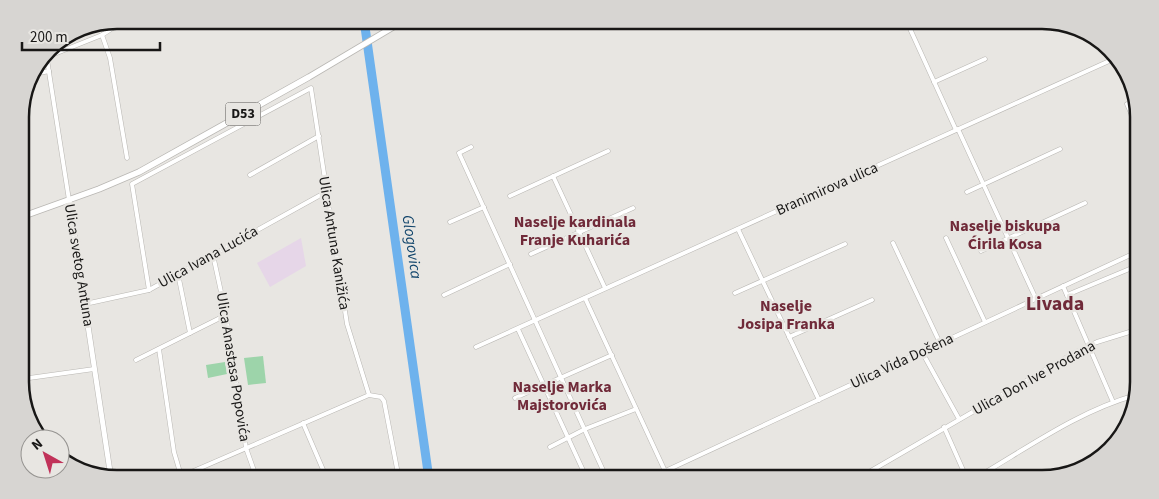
<svg xmlns="http://www.w3.org/2000/svg" width="1159" height="499" viewBox="0 0 1159 499" font-family="'Source Sans 3',sans-serif">
  <style>
    .education { fill: #e6d6e8 }
    .green { fill: #9dd4aa }
    .lines { fill: none; stroke-linecap: round; stroke-linejoin: round }
    .river { stroke: #6eb2ed; stroke-width: 9 }
    .minor-casing { stroke: #b9b7b3; stroke-width: 5 }
    .secondary-casing { stroke: #b9b7b3; stroke-width: 6 }
    .primary-casing { stroke: #b9b7b3; stroke-width: 7 }
    .minor { stroke: #fff; stroke-width: 4 }
    .secondary { stroke: #fff; stroke-width: 5 }
    .primary { stroke: #fff; stroke-width: 5.5 }
    .labels { text-anchor: middle; dominant-baseline: central; stroke-width: 5; stroke-linejoin: round; paint-order: stroke }
    .shield { fill: #e8e6e2; stroke: #565553; stroke-width: 1 }
    .shield-label { font-size: 14px; font-weight: bold; fill: #181716 }
    .street-label { font-size: 15px; fill: #181716; stroke: #e8e6e2 }
    .neighbourhood-label { font-size: 16px; font-weight: bold; fill: #702a39; stroke: #e8e6e2 }
    .water-label { font-size: 16px; font-style: italic; fill: #13466c; stroke: #e8e6e2 }
    .district-label { font-size: 20px; font-weight: bold; fill: #702a39; stroke: #e8e6e2 }
    .rim { fill: none; stroke: #181716; stroke-width: 2.5 }
  </style>
  <rect width="100%" height="100%" fill="#e8e6e2"/>
  <path class="education" d="M301,238L306,266L270,287L257,263Z"/>
  <g class="green">
    <path d="M263,356L266,383L248,385L244,358Z"/>
    <path d="M225,362L227,374L208,378L206,365Z"/>
    <path d="M1124,429L1101,459H1100C1099,444 1111,435 1124,429Z"/>
  </g>
  <g class="lines">
    <path class="river" d="M364,20L429,479"/>
    <defs>
      <g id="minor">
        <path d="M906,20L956,130"/>
        <path d="M102,35L110,58L127,158"/>
        <path d="M46,53L69,200"/>
        <path d="M47,57L102,35L125,20"/>
        <path d="M30,75L49,71"/>
        <path d="M934,82L985,59"/>
        <path d="M1127,104L1138,129"/>
        <path d="M20,125L21,128"/>
        <path d="M958,129L1036,299"/>
        <path d="M471,147L459,153L607,479"/>
        <path d="M250,175L319,136"/>
        <path d="M553,176L605,288"/>
        <path d="M967,192L1060,149"/>
        <path d="M510,196L608,151"/>
        <path d="M450,222L484,207"/>
        <path d="M738,229L819,400"/>
        <path d="M946,238L985,322"/>
        <path d="M893,243L940,343"/>
        <path d="M981,251L1085,203"/>
        <path d="M531,254L633,208"/>
        <path d="M213,255L226,315L246,448L257,479"/>
        <path d="M178,274L190,333"/>
        <path d="M1063,286L1113,402"/>
        <path d="M149,290L132,184L311,88L347,324L369,395"/>
        <path d="M735,293L845,244"/>
        <path d="M444,295L510,264"/>
        <path d="M1067,295L1139,265"/>
        <path d="M585,298L665,471L664,479"/>
        <path d="M85,304L149,290L326,192"/>
        <path d="M518,329L587,479"/>
        <path d="M789,337L872,300"/>
        <path d="M476,347L1118,57"/>
        <path d="M159,349L174,452L182,479"/>
        <path d="M922,352L959,419"/>
        <path d="M136,360L226,315"/>
        <path d="M22,379L94,369"/>
        <path d="M515,398L612,355"/>
        <path d="M303,423L327,479"/>
        <path d="M944,427L967,479"/>
        <path d="M550,447L585,429L636,409"/>
        <path d="M175,479L369,395L381,397L384,401L399,479"/>
        <path d="M648,479L1139,251"/>
        <path d="M857,479L1076,352L1097,342L1139,329"/>
        <path d="M974,479C1026,449 1078,411 1136,395"/>
      </g>
      <path id="secondary" d="M69,200L111,478"/>
      <path id="primary" d="M21,217L99,189L139,172L309,77L405,20"/>
    </defs>
    <use href="#minor" class="minor-casing"/>
    <use href="#secondary" class="secondary-casing"/>
    <use href="#primary" class="primary-casing"/>
    <use href="#minor" class="minor"/>
    <use href="#secondary" class="secondary"/>
    <use href="#primary" class="primary"/>
  </g>
  <g class="labels">
    <rect class="shield" x="225.5" y="102.5" width="35" height="23" rx="4"/>
    <g class="shield-label">
      <text x="243" y="114">D53</text>
    </g>
    <g class="street-label">
      <text transform="translate(827 189) rotate(-24)">Branimirova ulica</text>
      <text transform="translate(334 243) rotate(81)">Ulica Antuna Kanižića</text>
      <text transform="translate(208 257) rotate(-29)">Ulica Ivana Lucića</text>
      <text transform="translate(79 265) rotate(81)">Ulica svetog Antuna</text>
      <text transform="translate(902 361) rotate(-25)">Ulica Vida Došena</text>
      <text transform="translate(233 367) rotate(81)">Ulica Anastasa Popovića</text>
      <text transform="translate(1034 378) rotate(-29)">Ulica Don Ive Prodana</text>
    </g>
    <g class="neighbourhood-label">
      <text x="575" y="222">Naselje kardinala<tspan x="575" dy="18">Franje Kuharića</tspan></text>
      <text x="1005" y="226">Naselje biskupa<tspan x="1005" dy="18">Ćirila Kosa</tspan></text>
      <text x="786" y="306">Naselje<tspan x="786" dy="18">Josipa Franka</tspan></text>
      <text x="562" y="387">Naselje Marka<tspan x="562" dy="18">Majstorovića</tspan></text>
    </g>
    <g class="water-label">
      <text transform="translate(412 247) rotate(82)">Glogovica</text>
    </g>
    <g class="district-label">
      <text x="1055" y="304">Livada</text>
    </g>
  </g>
  <path d="M0 0H1159V499H0ZM117 29H1042A88 88 0 0 1 1130 117V382A88 88 0 0 1 1042 470H117A88 88 0 0 1 29 382V117A88 88 0 0 1 117 29Z" fill="#d7d5d2" fill-rule="evenodd"/>
  <path class="rim" d="M117 29H1042A88 88 0 0 1 1130 117V382A88 88 0 0 1 1042 470H117A88 88 0 0 1 29 382V117A88 88 0 0 1 117 29Z"/>
  <g transform="translate(45 454) rotate(321)"><circle r="24" fill="#e8e6e2" stroke="#959390"/>
  <path d="M0-4L9 19L0 12L-9 19Z" fill="#c13259"/>
  <text y="-8" font-size="14" font-weight="bold" text-anchor="middle" fill="#181716">N</text>
  </g>
  <path d="M22 42v8h138v-8" fill="none" stroke="#181716" stroke-width="2.5"/>
  <text x="30" y="42" font-size="15" fill="#181716" stroke="#e8e6e2" stroke-width="4" paint-order="stroke">200 m</text>
</svg>
